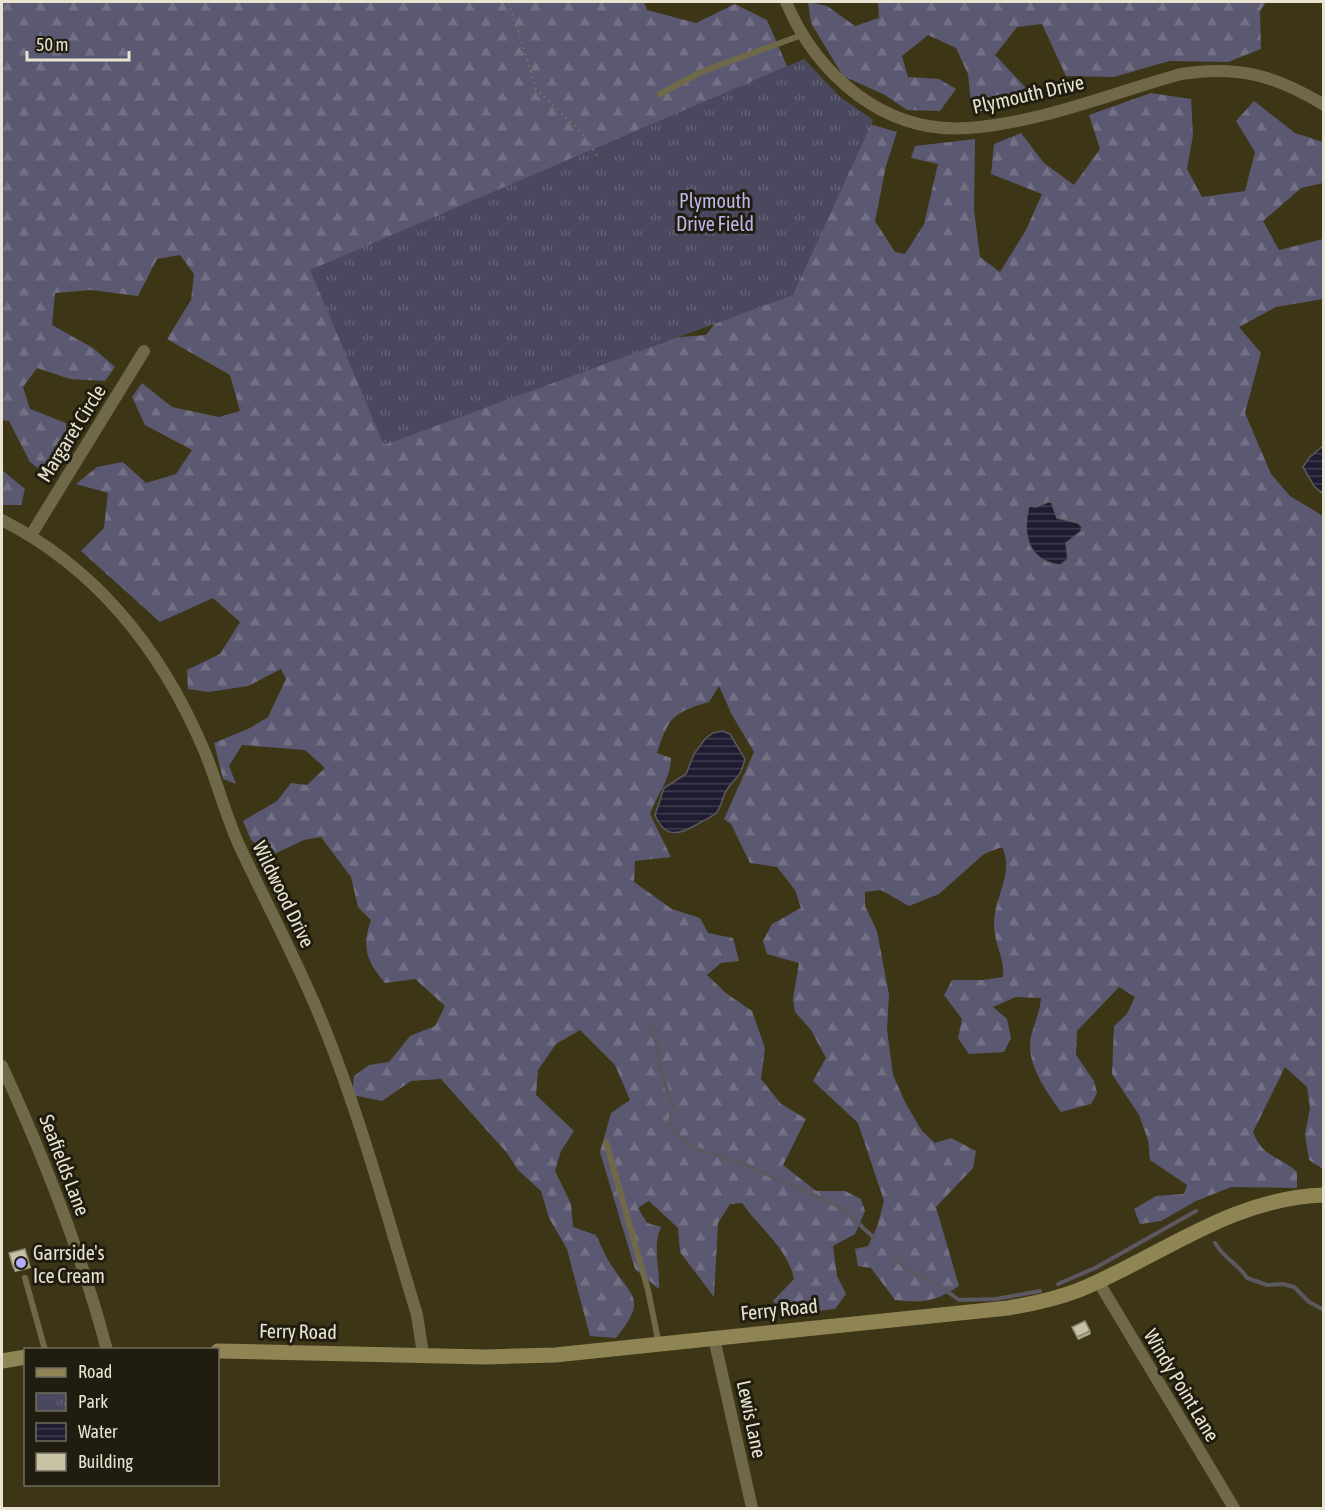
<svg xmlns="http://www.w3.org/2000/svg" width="1325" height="1510" viewBox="0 0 1325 1510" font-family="'Asap Condensed',sans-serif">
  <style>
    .forest { fill: url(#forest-firs) }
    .park { fill: url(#park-tufts) }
    .water { fill: url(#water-rules); stroke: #5b5861; stroke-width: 1.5 }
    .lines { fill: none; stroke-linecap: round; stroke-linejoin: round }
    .stream { stroke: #5b5861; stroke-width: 4 }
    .path { stroke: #7c765a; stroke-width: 2; stroke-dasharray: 1.5 4.5; stroke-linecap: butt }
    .lane { stroke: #6f694a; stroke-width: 6 }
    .street { stroke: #6f694a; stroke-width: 12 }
    .secondary { stroke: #8f8453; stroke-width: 15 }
    .wall { fill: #aca78d }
    .building { fill: #c8c2a4; stroke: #8c8873; stroke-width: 1.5 }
    .poi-dot { fill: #b6acf8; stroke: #201d10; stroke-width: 2 }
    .labels { text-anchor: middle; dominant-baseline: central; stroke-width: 6; stroke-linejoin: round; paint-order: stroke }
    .street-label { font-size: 20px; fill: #e8e4d1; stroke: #201d10 }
    .park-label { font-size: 20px; fill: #bdb7e9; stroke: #201d10 }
    .poi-label { font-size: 20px; fill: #e8e4d1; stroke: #201d10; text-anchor: start }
  </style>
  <defs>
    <pattern id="forest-firs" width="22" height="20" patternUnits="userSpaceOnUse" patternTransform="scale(1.5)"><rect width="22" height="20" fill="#5b5872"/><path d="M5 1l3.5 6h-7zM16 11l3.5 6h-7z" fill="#737085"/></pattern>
    <pattern id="park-tufts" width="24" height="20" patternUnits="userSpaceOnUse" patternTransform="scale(1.5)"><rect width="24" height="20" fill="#4a485f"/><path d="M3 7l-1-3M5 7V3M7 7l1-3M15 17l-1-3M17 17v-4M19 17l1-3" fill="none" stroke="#646275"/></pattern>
    <pattern id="water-rules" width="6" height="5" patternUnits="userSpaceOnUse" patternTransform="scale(1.5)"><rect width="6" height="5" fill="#1f1c31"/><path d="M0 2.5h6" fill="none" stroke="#403d4e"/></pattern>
  </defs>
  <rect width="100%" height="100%" fill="#3d3616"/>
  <g class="forest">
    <path d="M2,2H644L647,10L696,23L735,4L767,20L793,80L632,341L706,335L737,295L856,120L897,132L886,166L875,221L895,252L905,254L924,224L938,164L911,158L915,146L975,139L974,210L980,257L1000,272L1026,230L1042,194L991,174L994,144L1021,133L1044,163L1074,185L1100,149L1089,115L1151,93L1191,99L1193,135L1187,169L1202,197L1245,191L1255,152L1236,121L1254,101L1295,133L1323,142V183L1301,188L1263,221L1279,250L1323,239V299L1276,307L1239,327L1261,353L1245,413L1271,474L1290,496L1323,516V1169L1309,1160L1305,1134L1310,1108L1307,1087L1285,1067L1253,1132C1263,1158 1278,1155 1297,1172V1188L1231,1187L1196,1201L1161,1221L1140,1224L1134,1209L1156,1196L1184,1194L1187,1185L1150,1160L1148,1140L1139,1115L1112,1074L1114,1026L1127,1014L1135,997L1119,987L1077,1031L1076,1055L1094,1081L1097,1093L1091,1104L1061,1112C1048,1094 1029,1068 1030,1044C1030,1033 1040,1014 1041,998L1016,997L993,1007L1007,1019L1011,1038L1004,1052L969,1054L958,1038L962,1019L944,995L952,980H983L1003,977C1005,958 994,944 994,925C993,898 1015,873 1002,847L984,854L939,894L909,906L881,890L865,892V906L877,931L889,995L887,1029L893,1075L906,1104L922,1131L935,1143L951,1138L976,1151L973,1168L936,1207L959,1286C935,1302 923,1303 895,1300L871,1268L858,1266L855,1249L868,1246L877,1227L884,1201L858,1123L813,1081L826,1058L811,1030L795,1012L793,999L799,963L767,954L763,941L772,924L801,908L795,890L777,867L750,863L731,824L724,819L754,752L732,715L719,686L709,702C672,713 669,717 657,753L671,758C671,778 657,795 650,814L671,857L635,861L634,882L672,909L700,918L708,933L733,938L739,961L721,963L707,975L727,994L752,1011L765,1048L761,1079L781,1104L806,1119L783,1165L816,1191H845L861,1199L865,1211L855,1234L833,1246L837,1276L846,1294L835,1309L781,1315L773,1301L794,1279C787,1247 760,1229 742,1203L730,1204L718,1223L714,1297L680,1252L678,1228L649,1201L638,1208L647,1223L661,1227C652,1246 660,1268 659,1289L635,1269L600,1152L611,1113L630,1100L615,1065L580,1030L556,1044L538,1070L536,1095L574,1131L561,1151L555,1171L571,1204L573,1227L596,1235C601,1245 605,1256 611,1265C635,1300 646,1300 616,1338L590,1336L567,1249L549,1218L541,1191L518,1170L507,1153L441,1079L411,1081L382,1101L352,1095L354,1076L369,1065L389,1062L410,1036L435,1026L445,1006L415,979L385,983C367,961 361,948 371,920L358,907L351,877L321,837L304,840L272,855L251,840L243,821L277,801L291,783L307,785L325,768L305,750L242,745L229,766L236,784L223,779L214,743L250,728L268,717L286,679L281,669L248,686L209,692L188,689L187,670L220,654L240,622L213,598L160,622L81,551L104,528L108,493L76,484L97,467L123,462L146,483L176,474L192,450L145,425L132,397L142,383L172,407L219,417L240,411L230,375L167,339L191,300L194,274L180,255L157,259L138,296L91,290L55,293L52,325L93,348L115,367L105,381L70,379L37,368L23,387L30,409L66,423L67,449L48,476L30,462L9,421L2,420Z"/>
    <path d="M808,2L827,6L855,26L879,18L878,2H1266L1260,11L1261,49L1228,62L1169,61L1114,77L1066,76L1042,24L1017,27L995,55L1026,88L1009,105L972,113L968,74L956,48L928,35L902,56L908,77L939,79L956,89L940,111L907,110L885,95L843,76L811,23Z"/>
    <path d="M2,470L25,489L21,505H2Z"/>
  </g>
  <path class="park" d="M804,59L839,96L873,120L793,295L384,445L310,270Z"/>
  <g class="water">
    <path d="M1323,446V494L1314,486L1303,467L1309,458Z"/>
    <path d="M1051,501L1057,518L1078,523L1082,527L1081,531L1066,543L1068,559L1060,565C1027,561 1022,533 1029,506L1036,507Z"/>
    <path d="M722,731L730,734L745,759C740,780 735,776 726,791C722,797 722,807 716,813C711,818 702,821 696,825C677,836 664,837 655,815L664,788L686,774L694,754L705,739L713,733Z"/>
  </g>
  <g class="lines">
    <g class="stream">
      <path d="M649,1023L657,1043L661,1073L673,1105L670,1123L679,1137L697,1149L747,1165L838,1206C853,1215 862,1229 876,1239"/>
      <path d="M1215,1243C1226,1261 1240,1265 1247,1278L1267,1285L1283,1284L1294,1287L1309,1302L1324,1310"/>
      <path d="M893,1256L908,1270L937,1284L959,1300L996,1299L1040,1291"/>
      <path d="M1058,1284L1095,1268L1196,1211"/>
    </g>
    <path class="path" d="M509,2L536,89L580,131L599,158"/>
    <g class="lane">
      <path d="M660,94L701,72L802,35"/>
      <path d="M606,1142L648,1290L659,1345"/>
      <path d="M25,1278L45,1350"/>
    </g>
    <g class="street">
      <path d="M786,2C817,75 884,134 968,128C1040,123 1112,93 1181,74C1237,65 1275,75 1324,105"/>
      <path d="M2,520C98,569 162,651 204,750C217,781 225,814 239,845C268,907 300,966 325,1029C362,1122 388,1219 417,1315L423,1354"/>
      <path d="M31,535L144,351"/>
      <path d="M2,1066C44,1157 81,1252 107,1350"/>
      <path d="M1098,1281L1234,1508"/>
      <path d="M714,1338L752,1508"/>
    </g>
    <g class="secondary">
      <path d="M218,1351L486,1357L555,1355L1008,1308C1032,1304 1056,1299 1079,1290C1162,1256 1230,1198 1324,1195"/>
      <path d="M2,1361L26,1357"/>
    </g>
  </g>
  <g class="wall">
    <path d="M27,1255L31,1268L15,1272L13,1267Z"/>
    <path d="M1085,1321L1091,1334L1078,1340L1072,1327Z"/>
  </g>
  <g class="building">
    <path d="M25,1249L29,1263L13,1267L9,1253Z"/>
    <path d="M1085,1321L1090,1331L1077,1337L1072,1327Z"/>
  </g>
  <circle class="poi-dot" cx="21" cy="1263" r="6"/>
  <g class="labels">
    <g class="street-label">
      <text transform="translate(1028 94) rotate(-13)">Plymouth Drive</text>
      <text transform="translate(71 433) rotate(-58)">Margaret Circle</text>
      <text transform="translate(284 894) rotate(64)">Wildwood Drive</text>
      <text transform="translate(65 1165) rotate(69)">Seafields Lane</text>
      <text transform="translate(779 1309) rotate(-6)">Ferry Road</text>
      <text transform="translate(298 1331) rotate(1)">Ferry Road</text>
      <text transform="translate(1182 1385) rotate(59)">Windy Point Lane</text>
      <text transform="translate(752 1419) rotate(78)">Lewis Lane</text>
    </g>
    <g class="park-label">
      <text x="715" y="200">Plymouth<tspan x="715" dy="23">Drive Field</tspan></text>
    </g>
    <g class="poi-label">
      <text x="33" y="1252">Garrside's<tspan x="33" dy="23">Ice Cream</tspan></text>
    </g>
  </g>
  <rect width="1325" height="1510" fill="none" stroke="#e8e4d1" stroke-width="6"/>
  <rect x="24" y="1348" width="195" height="138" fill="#201d10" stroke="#706d5d" stroke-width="1.5"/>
  <rect x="36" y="1368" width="30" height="9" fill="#8f8453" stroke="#706d5d" stroke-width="1.5"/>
  <text x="78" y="1378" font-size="18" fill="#e8e4d1">Road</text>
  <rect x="36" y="1393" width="30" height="18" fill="url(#park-tufts)" stroke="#706d5d" stroke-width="1.5"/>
  <text x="78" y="1408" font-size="18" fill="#e8e4d1">Park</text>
  <rect x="36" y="1423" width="30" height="18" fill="url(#water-rules)" stroke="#706d5d" stroke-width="1.5"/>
  <text x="78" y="1438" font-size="18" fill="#e8e4d1">Water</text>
  <rect x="36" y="1453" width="30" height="18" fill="#c8c2a4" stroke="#706d5d" stroke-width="1.5"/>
  <text x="78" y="1468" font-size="18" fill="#e8e4d1">Building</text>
  <path d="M27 51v9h102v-9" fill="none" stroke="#e8e4d1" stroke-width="3"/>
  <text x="36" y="51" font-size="18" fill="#e8e4d1" stroke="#201d10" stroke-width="4.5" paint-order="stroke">50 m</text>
</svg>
